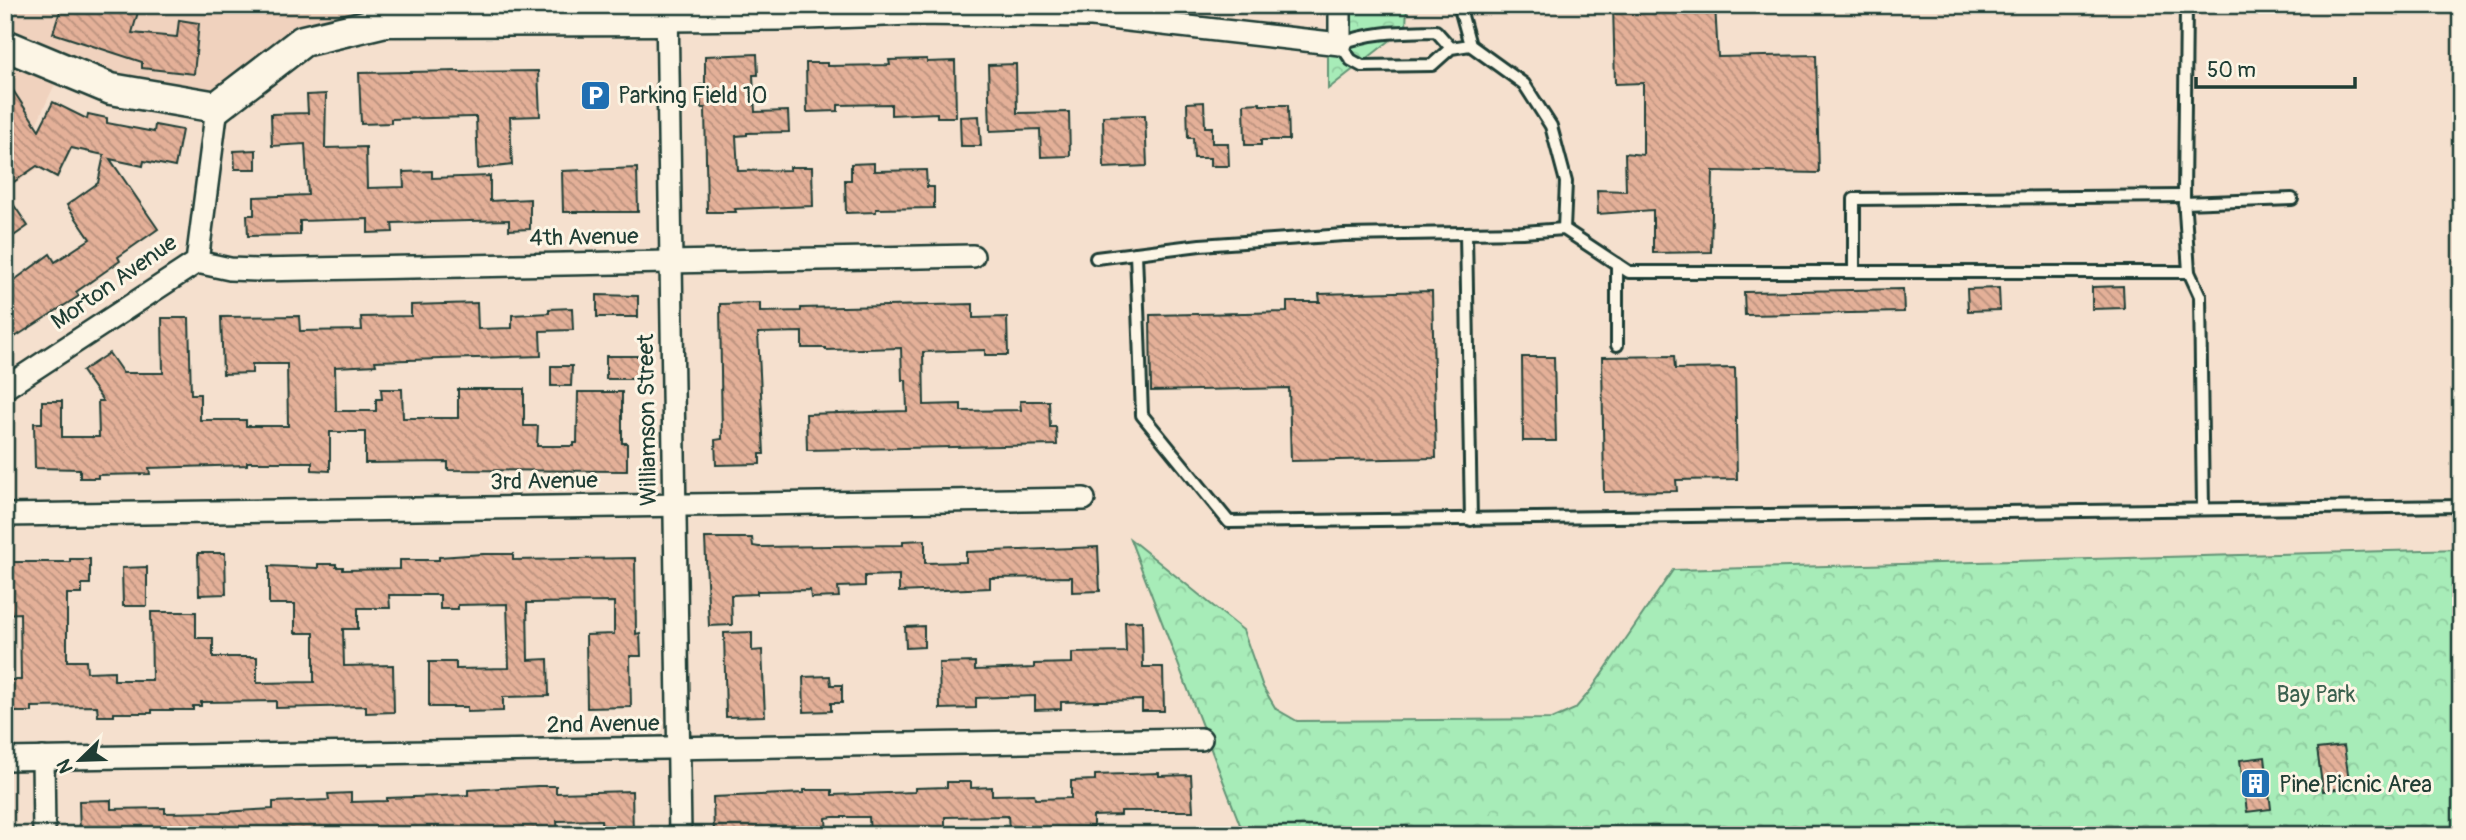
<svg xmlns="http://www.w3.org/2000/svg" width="2466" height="840" viewBox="0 0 2466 840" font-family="Pangolin,sans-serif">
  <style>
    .built { fill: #f0d2be }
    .park { fill: url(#park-crowns); stroke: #639476; stroke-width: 2 }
    .building { fill: url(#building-back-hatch); stroke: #1f3d34; stroke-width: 2 }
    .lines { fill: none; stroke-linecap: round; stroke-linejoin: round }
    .lane-casing { stroke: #1f3d34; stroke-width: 16 }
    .street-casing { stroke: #1f3d34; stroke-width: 26 }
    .secondary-casing { stroke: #1f3d34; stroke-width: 35 }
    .lane { stroke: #fcf5e5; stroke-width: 10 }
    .street { stroke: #fcf5e5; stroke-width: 21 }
    .secondary { stroke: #fcf5e5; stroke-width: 30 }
    .labels { text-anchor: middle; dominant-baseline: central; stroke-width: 6; stroke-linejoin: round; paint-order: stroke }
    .poi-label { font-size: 23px; fill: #1f3d34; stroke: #fcf5e5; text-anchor: start }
    .street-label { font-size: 23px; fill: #1f3d34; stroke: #fcf5e5 }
    .park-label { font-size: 23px; fill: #3a604e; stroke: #fcf5e5 }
  </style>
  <defs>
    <pattern id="park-crowns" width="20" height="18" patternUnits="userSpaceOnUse" patternTransform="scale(1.75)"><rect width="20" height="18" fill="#a7ecb8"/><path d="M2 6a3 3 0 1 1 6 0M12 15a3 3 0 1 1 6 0" fill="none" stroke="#8fcb9f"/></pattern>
    <pattern id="building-back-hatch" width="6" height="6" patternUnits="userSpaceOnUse" patternTransform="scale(1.75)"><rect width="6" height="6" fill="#e4b098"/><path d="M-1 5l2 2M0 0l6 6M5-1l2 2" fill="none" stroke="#b8907d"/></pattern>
  </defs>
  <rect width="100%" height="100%" fill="#f5e0ce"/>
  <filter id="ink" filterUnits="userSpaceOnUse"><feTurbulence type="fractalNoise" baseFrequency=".0143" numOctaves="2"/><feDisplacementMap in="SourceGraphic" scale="14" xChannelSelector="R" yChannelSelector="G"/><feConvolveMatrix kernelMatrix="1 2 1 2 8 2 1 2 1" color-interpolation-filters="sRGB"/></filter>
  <g filter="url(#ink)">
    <path class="built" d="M5,5H347L348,29L236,95L62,69L26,146L40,167L5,190Z"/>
    <g class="park">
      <path d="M1328,5H1407L1406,28L1328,89Z"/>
      <path d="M1130,539L1243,630L1263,687L1276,709L1297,721L1552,719L1575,709L1591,690L1673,570L2461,549V835H1244Z"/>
    </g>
    <g class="building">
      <path d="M62,5H105L138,12L132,33L177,37L179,20L199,23L194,74L142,68V62L53,33Z"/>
      <path d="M1613,5H1715L1718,57L1816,55L1819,173L1713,171L1711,252L1653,253V210L1598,214L1597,190L1626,191L1625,153L1643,155V83L1615,84Z"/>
      <path d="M757,54L758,75H753L755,112L788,111L789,132L747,133V135L736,136L738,171L790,170V167H812L813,206L735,209L736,212H707L705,108H701L700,85H705V56Z"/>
      <path d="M927,59V62L955,61L956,117H937V113L891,115V104L838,105V111L807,112L806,63H827V66L890,65L889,60Z"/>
      <path d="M1016,64L1017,113L1069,112L1070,156L1041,157L1040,129L990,131L988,65Z"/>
      <path d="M459,71V72L538,71L540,116L510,117L512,165L478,169L476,117H473L391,119V123L361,124L359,73Z"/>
      <path d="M5,78L39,130L53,102L87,119L88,114L107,118V123L154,132L155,125L182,130L175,167L144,161L143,166L110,159L158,229L118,257L120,261L76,292L79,296L15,337L5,322V287L50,254L55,262L90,239L67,205L98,183L104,155L71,148L57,177L37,166L5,188Z"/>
      <path d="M326,94L325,148L366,147L367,188L404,187L403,172L432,171V178L490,176V201L530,199V229L509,230V220L392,223L393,232L368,233V219L300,221V235L248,236L247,215H254V197L308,195L305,144L272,146L271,114L308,113L307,95Z"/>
      <path d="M1204,102L1205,127H1212V143H1228L1229,166H1210V158H1194L1193,138H1188L1187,103Z"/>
      <path d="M1260,103V105H1288L1289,140H1261V145H1245L1244,104Z"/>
      <path d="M1145,115L1147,166L1104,168L1103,116Z"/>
      <path d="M979,116L981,146H961L960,117Z"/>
      <path d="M256,150V169H235L234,151Z"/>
      <path d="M874,163V171L926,170L927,187H934V208L876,209V212L846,213L845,180H851V164Z"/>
      <path d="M637,168L638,212H563L562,171Z"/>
      <path d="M5,192L28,226L5,242Z"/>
      <path d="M2123,286L2124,308L2092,309V287Z"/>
      <path d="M1999,288L2000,310L1968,311L1967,289Z"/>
      <path d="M1903,289L1904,312L1745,315L1744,292Z"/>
      <path d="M1432,291L1436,458L1291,461L1289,388L1151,391L1150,315L1287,312V302H1320L1319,294Z"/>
      <path d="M597,295L638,296V317H597Z"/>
      <path d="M477,303L478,329L512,328V315L549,313V309L572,308L573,330L540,331L541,356L375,361L376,365L335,367L336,411H376V399H382L381,389H402L403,418H458V389H524V426H538L537,446H574V443H577L578,392H622V443H627V471L448,470V462L365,463V432H330V471L312,470V462H247V465L149,468L150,474L98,475V478H80V469L35,468L34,423H42V401H62V437H99L98,401H103L82,371L109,353L123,373H163L162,318H189L191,394H200V420H246V426H288L287,364H252V373L223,374L221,317L299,316L300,331L362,330L361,317L411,316V305Z"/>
      <path d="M760,303V312L801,311V308L973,304V318L1007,317L1008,355H985V350L923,352L924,405L961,404V411L1021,410L1020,401H1049L1050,427H1056L1057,445L807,450L806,414L907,411L906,380H902L901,348L826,350V348H802V332L758,333L764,454H760V464L716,465L715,440L722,439L720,304Z"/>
      <rect x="606" y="356" width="36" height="23"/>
      <path d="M1674,356L1675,369L1735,368L1737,479L1676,480L1677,491L1604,492L1602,357Z"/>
      <path d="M1522,357H1554L1556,441H1523Z"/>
      <path d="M551,366H572L571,386H551Z"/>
      <path d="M705,538H752L753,546L759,547L903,545V541L925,540V563L966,562V552L1098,547L1100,591L1072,592V577L990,578V588L899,592V575L865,576V586L838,587L839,597L811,598L810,590L757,591V594L731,595L732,625L709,626Z"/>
      <path d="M198,553H225L226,594L199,595Z"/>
      <path d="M483,554H513V560L635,558L636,634L640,633L641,656H630L631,707L587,708L586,635L614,634V602L527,603L528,660L548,659L549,696L503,697V711L467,712V707H429V662H456V669L509,668L507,604L458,605V609H440V595H389L390,608H358V629H343L344,666L393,665L394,712L366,713V706L276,708V701L201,702V706H193V710H152V713H114V716H98L97,706L32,707V712H8L7,680H21L20,613L5,614V562H70V559H90V584H82V594H67V661H86L87,672L114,671V680H152L151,612H196V638H213V657H257V683L314,682V633H295V604H269V566L318,568V564H336V567H343V570L400,569V560H439V557Z"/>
      <path d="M147,567V606H123L122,568Z"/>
      <path d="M1142,621L1143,667H1163L1164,711H1142V700L1061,702V709L1035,710V696L976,698V708L940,709L939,663L975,662V670L1034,668V664L1072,663V653L1126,652L1125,622Z"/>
      <path d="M924,626V647L906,648L905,627Z"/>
      <path d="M752,632V651L762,650L765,716L726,717L724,633Z"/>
      <path d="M830,676L831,685H842V703H831V711L804,712L803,677Z"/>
      <path d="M2344,746L2350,787L2323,791L2317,749Z"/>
      <path d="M2265,757L2271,809L2247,812L2240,760Z"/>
      <path d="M1159,773V776L1191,775L1193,811H1121V815L1093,816V827L1009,830L1008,816L945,817V835H870L869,817H833L826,818L827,835H714L713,797L804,793V790H832V795L915,792V788L947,787V782H971V788L992,787V795L1034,794L1035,799L1071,798V781L1095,780V775Z"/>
      <path d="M537,786H556V793L632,791L633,835H602L601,820L557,821L558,835H538V829L502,830V835H80L79,801L111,800V809L165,808V813L222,812L273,809V802L329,800L328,794L351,793V802L387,801V798L468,795V790Z"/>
    </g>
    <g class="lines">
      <defs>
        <g id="lane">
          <path d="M1459,5L1470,45L1524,84L1551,126L1566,182L1564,229"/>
          <path d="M2186,5L2184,196L2189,272L2200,296L2203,508"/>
          <path d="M1451,48L1436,31C1402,32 1372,31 1340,44L1351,60L1362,66L1432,65L1451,48L1470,45"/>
          <path d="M2184,203L2292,199"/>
          <path d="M1466,233L1471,520"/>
          <path d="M1136,253L1142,415L1229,522L2461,506"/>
          <path d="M1096,258L1200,245L1344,235L1523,232L1564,229L1629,272H2189"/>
          <path d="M1617,264V345"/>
          <path d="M1854,272V199L2184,196"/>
        </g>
        <g id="street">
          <path d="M667,7L680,835"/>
          <path d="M667,20L781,19L911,14L1092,16L1340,44V5"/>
          <path d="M197,262L230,269L256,270L973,256"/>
          <path d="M5,388L197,262L217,107"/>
          <path d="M5,515L1084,499"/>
          <path d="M43,758L44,835"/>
          <path d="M5,759L1201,739"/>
        </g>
        <path id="secondary" d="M5,45L111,89L217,107L303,41L386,21L667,20"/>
      </defs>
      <use href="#lane" class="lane-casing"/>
      <use href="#street" class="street-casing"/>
      <use href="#secondary" class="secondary-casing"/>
      <use href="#lane" class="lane"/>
      <use href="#street" class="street"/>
      <use href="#secondary" class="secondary"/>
    </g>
  </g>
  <defs>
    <symbol id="parking-square" viewBox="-11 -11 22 22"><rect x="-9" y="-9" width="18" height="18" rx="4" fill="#1f6fb2" stroke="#fcf5e5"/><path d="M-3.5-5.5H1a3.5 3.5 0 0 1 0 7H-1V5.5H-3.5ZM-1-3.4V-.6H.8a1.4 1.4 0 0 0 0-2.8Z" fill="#fff"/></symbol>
    <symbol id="building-square" viewBox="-11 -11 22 22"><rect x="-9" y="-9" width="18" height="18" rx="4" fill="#1f6fb2" stroke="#fcf5e5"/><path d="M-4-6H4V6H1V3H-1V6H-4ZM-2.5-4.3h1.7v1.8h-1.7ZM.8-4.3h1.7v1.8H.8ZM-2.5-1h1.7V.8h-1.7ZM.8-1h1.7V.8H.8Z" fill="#fff"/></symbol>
  </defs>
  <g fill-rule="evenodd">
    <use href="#parking-square" x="578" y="78" width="35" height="35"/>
    <use href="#building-square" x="2238" y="766" width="35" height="35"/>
  </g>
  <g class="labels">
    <g class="poi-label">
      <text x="618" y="95">Parking Field 10</text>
      <text x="2279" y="784">Pine Picnic Area</text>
    </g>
    <g class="street-label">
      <text transform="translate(584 237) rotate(-1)">4th Avenue</text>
      <text transform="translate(114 282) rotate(-35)">Morton Avenue</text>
      <text transform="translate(647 420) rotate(-91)">Williamson Street</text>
      <text transform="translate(544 481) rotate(-1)">3rd Avenue</text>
      <text transform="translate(603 724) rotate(-1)">2nd Avenue</text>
    </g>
    <g class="park-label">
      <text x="2316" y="694">Bay Park</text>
    </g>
  </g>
  <rect width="2466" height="840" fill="none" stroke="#fcf5e5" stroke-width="28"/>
  <rect x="14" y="14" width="2438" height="812" fill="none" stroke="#1f3d34" stroke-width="2.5" filter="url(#ink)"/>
  <g transform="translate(80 760) rotate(247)" stroke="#fcf5e5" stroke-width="5" paint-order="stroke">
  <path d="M0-5L12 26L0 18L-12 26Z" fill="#1f3d34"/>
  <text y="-10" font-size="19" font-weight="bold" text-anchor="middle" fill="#1f3d34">N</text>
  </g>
  <path d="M2196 77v10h159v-10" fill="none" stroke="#1f3d34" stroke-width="3.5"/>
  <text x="2207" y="77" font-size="21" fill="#1f3d34" stroke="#fcf5e5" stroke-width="5" paint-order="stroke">50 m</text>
</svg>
